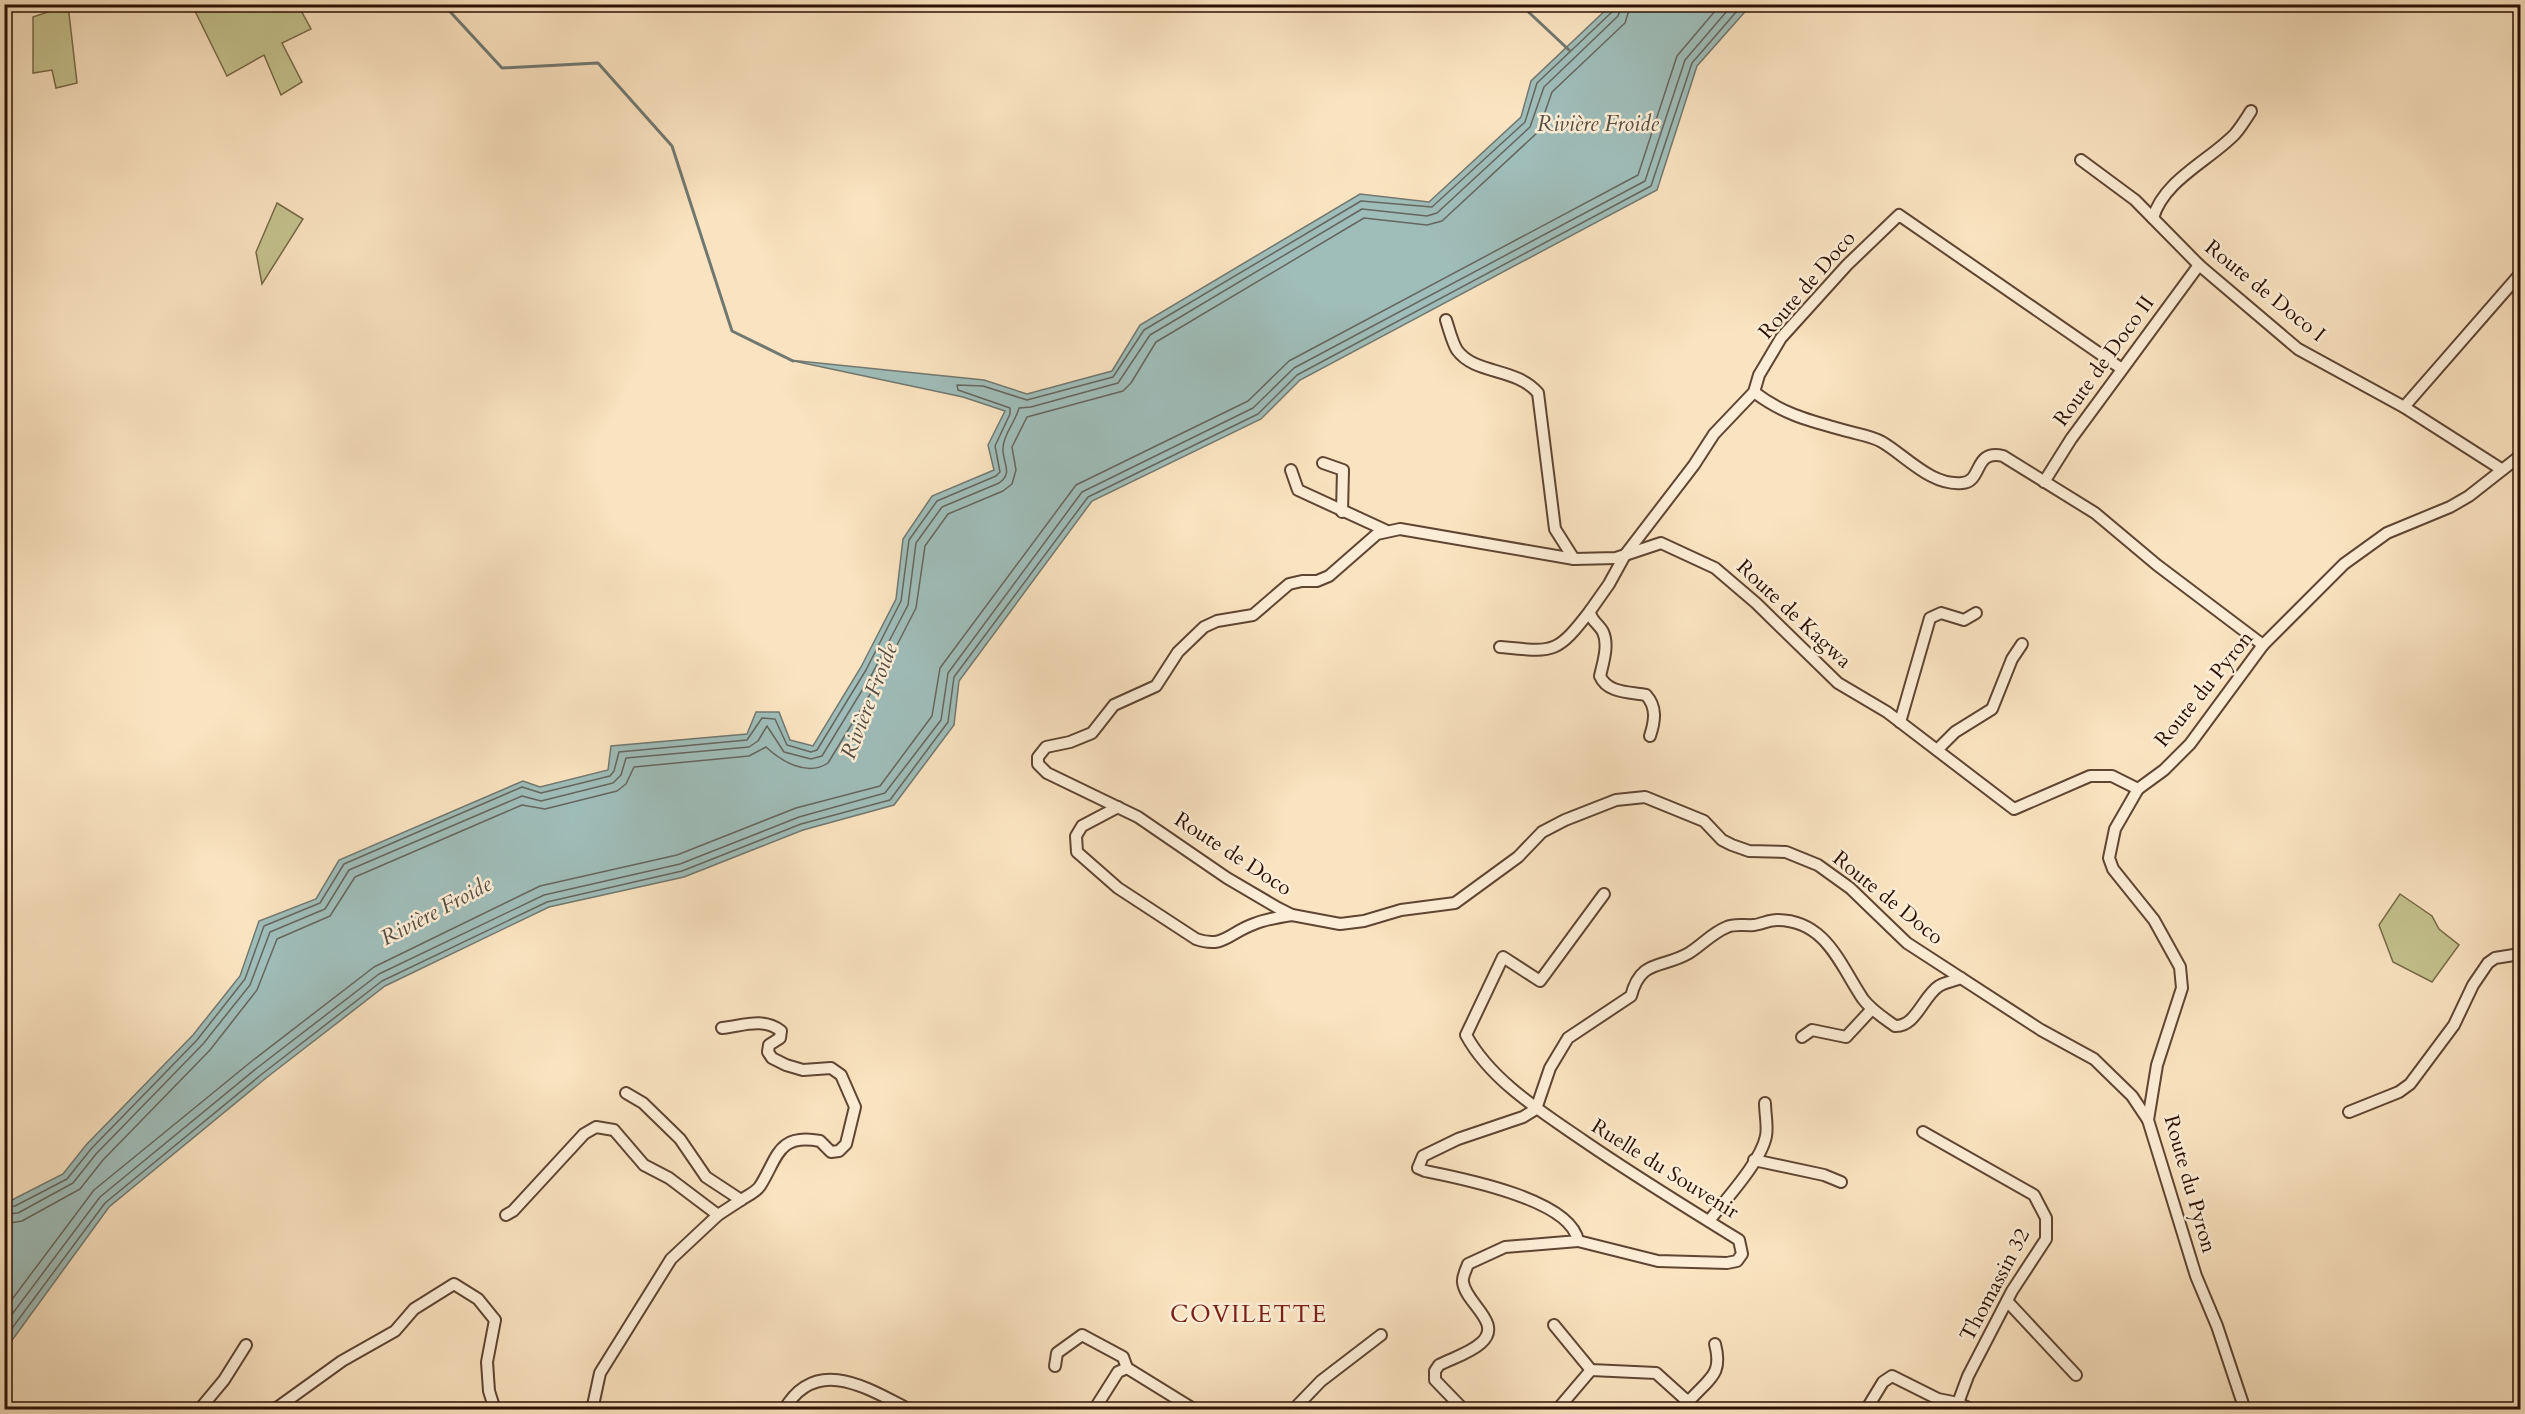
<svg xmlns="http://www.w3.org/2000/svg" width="2525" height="1414" viewBox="0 0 2525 1414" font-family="Cardo,serif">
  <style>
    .green { fill: #c4c28e; stroke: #786948; stroke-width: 1.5 }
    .water { fill: #9fbdb9; stroke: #717870; stroke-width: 1.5 }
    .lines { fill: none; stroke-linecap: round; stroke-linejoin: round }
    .shore { stroke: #65665e; stroke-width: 1.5 }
    .stream { stroke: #717870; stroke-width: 3 }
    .street-casing { stroke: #5f4532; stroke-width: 14 }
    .street { stroke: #fcedd6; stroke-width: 10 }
    .labels { text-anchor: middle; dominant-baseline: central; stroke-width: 5; stroke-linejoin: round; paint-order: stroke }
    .street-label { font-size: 21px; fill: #2b1003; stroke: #fcedd6 }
    .water-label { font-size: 22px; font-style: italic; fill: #544d43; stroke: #fcedd6 }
    .quarter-label { font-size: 24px; letter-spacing: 1.5px; fill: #7a1f14; stroke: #fcedd6 }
  </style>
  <rect width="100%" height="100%" fill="#fae3c0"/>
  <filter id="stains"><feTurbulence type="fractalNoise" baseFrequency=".00333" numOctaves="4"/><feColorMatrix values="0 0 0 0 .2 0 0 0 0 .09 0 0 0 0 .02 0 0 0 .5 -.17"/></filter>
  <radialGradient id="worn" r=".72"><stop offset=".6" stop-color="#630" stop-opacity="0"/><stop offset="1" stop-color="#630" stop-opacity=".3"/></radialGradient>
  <g class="green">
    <path d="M68,5L77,83L56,88L52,70L33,73V17Z"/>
    <path d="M192,5H298L311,29L282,43L302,82L281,95L264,55L227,76Z"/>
    <path d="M277,203L303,219L262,284L256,252Z"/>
    <path d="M2400,894L2432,916L2439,929L2459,945L2432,982L2393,962L2379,925Z"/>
  </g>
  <path class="water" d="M1611,5H1751L1697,66L1657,190L1300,380L1261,419L1092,501L959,681L954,725L894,805L803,830L684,877L549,907L385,986L266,1078L109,1207L5,1350V1201L12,1200L63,1174L86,1145L193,1035L240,976L259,921L316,899L339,860L523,781L540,787L608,770L611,746L747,734L756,712H779L790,740L813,746L861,667L896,599L903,539L932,496L994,470L988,445L1005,411L963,397L789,360L984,380L1027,394L1112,371L1140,325L1360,194L1429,202L1521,117L1531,81Z"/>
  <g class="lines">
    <g class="shore">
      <path d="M4,1207L15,1206L67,1179L91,1149L197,1040L245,979L264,926L320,903L344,864L522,787L541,793L610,776L614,771L619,752L747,740L762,718L775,719L787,745L811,752L817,750L866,670L901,601L909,540L937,501L996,476L1000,472L995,446L1010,414V408L958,390L957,385L983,386L1027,400L1113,377L1144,330L1361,201L1432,207L1525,122L1537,83L1613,11L1615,4"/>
      <path d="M4,1214L18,1213L73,1183L96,1154L203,1044L250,985L270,932L325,909L349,870L522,796L541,801L613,783L621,775L626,758L749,747L758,741L767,726L784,752L811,759L822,756L872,674L908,605L916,543L942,507L999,483C1014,473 1002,462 1003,448C1003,435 1016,421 1019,408L1031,407L1118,383L1150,335L1362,209L1427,216L1437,213L1530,127L1544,87L1618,16L1622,4"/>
      <path d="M4,1224L22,1221L80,1189L103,1160L210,1050L257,990L277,939L330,916L355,877L522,805L545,809L617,791L626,784L634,767L749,756L766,747C781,761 807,777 828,763L880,678L916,608L925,546L948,514L1003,491L1012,484L1016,470L1012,447L1027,417L1123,391L1131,383L1156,342L1364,218L1427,225L1442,221L1538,132L1552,92L1625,23L1631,4"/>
      <path d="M4,1310L94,1190L252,1061L374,967L540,886L677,855L796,808L880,786L932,716L940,668L1076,485L1248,401L1289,361L1638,175L1677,56L1721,4"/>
      <path d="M4,1325L100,1197L257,1068L379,974L544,895L680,864L799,817L885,793L941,720L948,673L1082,492L1253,408L1294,368L1645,181L1685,60L1733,4"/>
      <path d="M4,1339L105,1203L262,1074L382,981L547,902L682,871L801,824L890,800L948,722L954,677L1088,497L1258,414L1297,375L1651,186L1692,63L1743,4"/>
    </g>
    <g class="stream">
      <path d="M443,4L502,68L598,63L672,146L732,331L793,361"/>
      <path d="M1520,4L1569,50"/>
    </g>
    <defs>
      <g id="street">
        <path d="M2081,160L2135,200L2199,265L2298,349L2404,407L2501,469"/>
        <path d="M2153,218C2164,180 2209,161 2235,134C2241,127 2246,119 2251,111"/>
        <path d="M1446,320C1449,329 1452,342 1457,350C1475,375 1516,367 1538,393L1555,529L1574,559L1616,558L1661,543L1715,568L1756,603L1838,683L1887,712L2014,809L2090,776H2112L2138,789"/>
        <path d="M1754,392C1784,415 1811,421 1847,431C1857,434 1872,436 1882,442C1906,456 1931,486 1962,483C1983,482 1973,449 2003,456L2095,513L2157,565L2263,645"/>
        <path d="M2404,407L2520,274"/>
        <path d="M1323,463L1343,470L1342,512"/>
        <path d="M1291,470L1298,490L1385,530"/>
        <path d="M2044,482L2071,439L2199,265"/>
        <path d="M1574,559L1400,529L1377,534L1329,576L1317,581H1302L1289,584L1253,615L1217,621L1204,627L1178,652L1156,686L1114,705L1092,733L1070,742L1046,747L1038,757V764L1047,773L1138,817L1227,878L1278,908L1292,915L1340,924L1364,921L1401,910L1455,903L1518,857L1542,832L1565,820L1616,800L1645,797L1704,821L1722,840L1732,845L1749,851L1786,852L1818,865L1850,888L1907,943L2041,1030L2094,1059L2132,1096L2148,1120"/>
        <path d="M1500,647C1554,652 1556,655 1590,611"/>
        <path d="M1900,722L1930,618L1941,613L1964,620L1976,613"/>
        <path d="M1650,736C1655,721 1657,707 1646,695C1630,692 1607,693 1600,676C1603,663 1609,645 1603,632C1599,624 1590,620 1590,611L1609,584L1625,555L1694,465L1714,434L1754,392L1759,375L1781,338L1847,265L1899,215L2122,369"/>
        <path d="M1937,750L1955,732L1992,709L2012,659L2022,644"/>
        <path d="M1118,807L1082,826L1076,836L1077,852L1118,888L1196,939C1224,949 1230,932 1254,924C1266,919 1279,917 1292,915"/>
        <path d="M722,1028C742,1026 763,1017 781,1031L780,1038L769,1045L768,1052L772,1058L786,1065L803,1070L831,1068L841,1075L855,1107L846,1144L839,1151L831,1152L820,1141C777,1133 778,1158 760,1186C756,1192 747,1196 741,1200"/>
        <path d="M1802,1037L1812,1030L1846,1037L1872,1009"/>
        <path d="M2349,1112L2399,1092L2410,1084L2454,1025L2473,985L2488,963L2495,958L2520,954"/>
        <path d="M1923,1132L2034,1195L2046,1218V1239L2012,1291L1968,1376L1958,1403"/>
        <path d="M1754,1160L1824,1175L1841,1182"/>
        <path d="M506,1215L513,1211L584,1134L596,1127L614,1130L644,1165L669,1178L718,1215"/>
        <path d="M1709,1221C1725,1200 1761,1162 1766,1136C1768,1126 1765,1114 1765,1103"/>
        <path d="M1578,1241L1658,1261L1727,1263L1737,1261L1742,1254L1739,1240C1687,1208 1635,1176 1584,1141C1542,1112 1491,1081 1466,1035L1503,957L1540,981L1604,894"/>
        <path d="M2007,1301L2076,1375"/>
        <path d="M1554,1325L1591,1370L1656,1373L1686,1400L1691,1399C1710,1378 1723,1374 1715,1344"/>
        <path d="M1055,1366L1057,1353L1082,1335L1123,1357L1127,1368"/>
        <path d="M199,1410L224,1380L246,1345"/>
        <path d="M274,1410L342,1361L395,1331L414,1309L454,1284L478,1299L495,1320L487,1362L489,1391L495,1410"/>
        <path d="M592,1410L600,1373L671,1259L718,1215L741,1200L706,1177L680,1139L643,1103L626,1093"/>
        <path d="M784,1410C816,1354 869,1389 910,1410"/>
        <path d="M1094,1410L1118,1372L1127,1368L1195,1410"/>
        <path d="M1293,1410L1321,1381L1381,1335"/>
        <path d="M1464,1410L1435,1380V1371L1439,1365C1453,1358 1470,1353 1481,1343C1504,1323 1465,1303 1463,1282C1462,1277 1466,1270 1468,1264L1505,1247L1578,1241C1571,1199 1460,1178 1425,1171L1418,1168L1423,1156L1458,1139L1523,1117L1536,1109L1550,1068L1568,1038L1631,996C1641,958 1662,969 1689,953C1702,945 1712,933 1727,927C1735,923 1745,926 1754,925C1762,924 1769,920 1777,920C1826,920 1840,965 1863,999C1871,1010 1884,1018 1895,1026C1916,1027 1923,996 1939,986C1945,982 1954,981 1961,978"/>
        <path d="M1557,1410L1591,1370"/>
        <path d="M1866,1410L1883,1382L1892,1376L1938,1399L1958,1403L1973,1410"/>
        <path d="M2245,1410L2217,1326L2196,1276L2148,1120L2157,1065L2182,988L2180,967L2154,920L2113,869L2109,858L2115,829L2138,789L2164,770L2190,744L2263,645L2344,564L2387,533L2450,507L2469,496L2520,456"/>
      </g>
    </defs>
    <use href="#street" class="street-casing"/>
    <use href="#street" class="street"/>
  </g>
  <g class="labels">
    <g class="street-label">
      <text transform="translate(1807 285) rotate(-49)">Route de Doco</text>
      <text transform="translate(2265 291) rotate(39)">Route de Doco I</text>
      <text transform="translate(2104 361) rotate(-54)">Route de Doco II</text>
      <text transform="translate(1794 614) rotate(43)">Route de Kagwa</text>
      <text transform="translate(2204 689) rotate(-51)">Route du Pyron</text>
      <text transform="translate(1233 854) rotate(33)">Route de Doco</text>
      <text transform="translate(1888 898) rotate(39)">Route de Doco</text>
      <text transform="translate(1665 1169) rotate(32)">Ruelle du Souvenir</text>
      <text transform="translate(2190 1184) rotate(74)">Route du Pyron</text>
      <text transform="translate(1995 1285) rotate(-62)">Thomassin 32</text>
    </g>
    <g class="water-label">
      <text x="1598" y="124">Rivière Froide</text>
      <text transform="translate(869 701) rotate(-69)">Rivière Froide</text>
      <text transform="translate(436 911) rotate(-28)">Rivière Froide</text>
    </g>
    <g class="quarter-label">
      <text x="1249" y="1314">COVILETTE</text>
    </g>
  </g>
  <rect width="2525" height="1414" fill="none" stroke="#fae3c0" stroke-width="24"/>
  <rect x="6" y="6" width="2513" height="1402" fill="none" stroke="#2b1003" stroke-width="3"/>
  <rect x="12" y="12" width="2501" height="1390" fill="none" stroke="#2b1003" stroke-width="1.5"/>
  <rect width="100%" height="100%" filter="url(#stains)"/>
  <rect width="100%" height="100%" fill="url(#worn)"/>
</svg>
